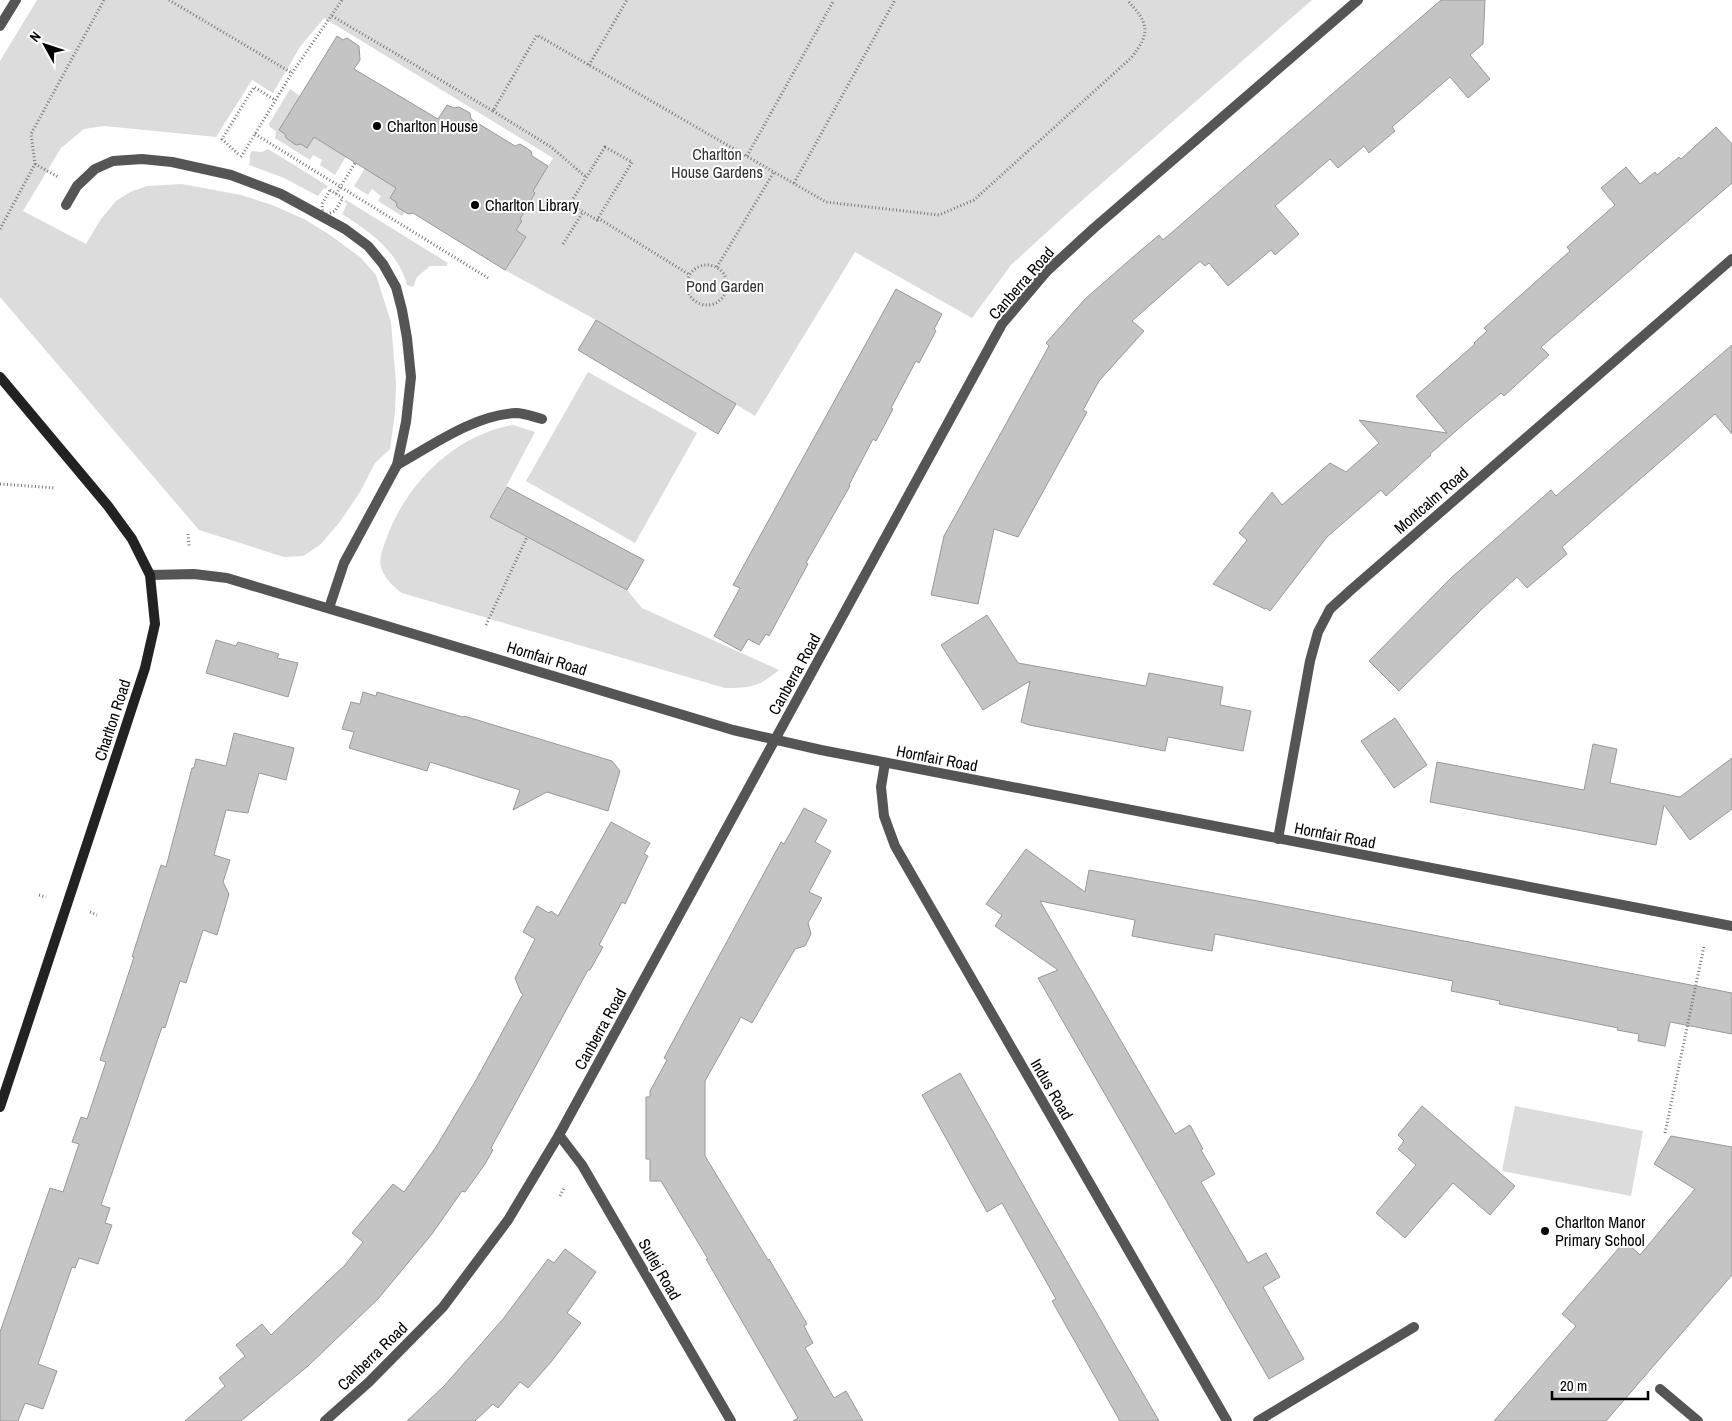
<svg xmlns="http://www.w3.org/2000/svg" width="1732" height="1421" viewBox="0 0 1732 1421" font-family="'Archivo Narrow',sans-serif">
  <style>
    .green { fill: #dcdcdc }
    .building { fill: #c4c4c4; stroke: #999 }
    .lines { fill: none; stroke-linecap: round; stroke-linejoin: round }
    .path { stroke: #777; stroke-width: 3; stroke-dasharray: 1 2.5; stroke-linecap: butt }
    .service { stroke: #555; stroke-width: 10 }
    .minor { stroke: #555; stroke-width: 10 }
    .tertiary { stroke: #555; stroke-width: 10 }
    .secondary { stroke: #222; stroke-width: 10 }
    .poi-dot { fill: #000; stroke: #fff; stroke-width: 2 }
    .labels { text-anchor: middle; dominant-baseline: central; stroke-width: 4; stroke-linejoin: round; paint-order: stroke }
    .poi-label { font-size: 16px; fill: #000; stroke: #fff; text-anchor: start }
    .park-label { font-size: 16px; fill: #333; stroke: #fff }
    .street-label { font-size: 16px; fill: #000; stroke: #fff }
  </style>
  <rect width="100%" height="100%" fill="#fff"/>
  <g class="green">
    <path d="M37,0H1312L1070,211L1011,265L972,318L855,252L755,416L596,320L505,270L526,237L516,230L522,221L517,217L534,195L535,193L533,191L553,158L324,18L300,47L273,93L252,80L216,137L104,126L84,129L61,148L23,211L86,244L101,219L116,201L130,192L147,186L182,184L241,195L272,205L304,219L330,235L360,257L376,275L391,322L396,383L395,412L390,449L375,463L360,492L339,523L320,545L303,556L284,557L199,530L0,297V61Z"/>
    <path d="M290,89L300,96L285,134L286,138L296,145L301,144L319,129L351,148L335,175L320,165L322,160L313,155L310,160L275,138L276,131L270,127L269,124Z"/>
    <path d="M268,149L328,186L326,189L324,188L318,196L284,178L249,165C251,160 248,156 252,151L262,152Z"/>
    <path d="M370,160L401,179L390,198L396,202L397,207L405,212L402,216L378,201L381,196L372,189L368,195L354,186Z"/>
    <path d="M346,200L448,263L446,266H430L417,277L413,287L407,285C398,251 370,232 342,214L347,204L344,202Z"/>
    <path d="M588,372L697,433L635,543L526,481Z"/>
    <path d="M513,425L535,432L490,517L627,590L642,608L779,670C759,687 750,688 725,688L402,593C394,587 386,580 382,570C377,559 384,547 387,537C407,483 455,435 513,425Z"/>
    <path d="M1515,1106L1643,1131L1631,1196L1502,1171Z"/>
  </g>
  <g class="building">
    <path d="M1441,0H1485L1483,44L1470,55L1490,79L1468,98L1450,77L1392,127L1395,131L1369,153L1364,146L1338,168L1330,159L1275,206L1299,234L1275,255L1271,250L1228,286L1209,263L1205,266L1200,261L1132,321L1144,331L1099,381L1083,410L1087,412L1018,537L994,529L978,604L931,595L944,536L1049,346L1046,343L1085,299L1133,257L1159,235L1163,240Z"/>
    <path d="M337,36L343,40L347,38L359,46L360,60L354,69L438,119L447,105L454,108L459,107L470,113L471,119L515,146L520,144L531,151L532,156L548,166L533,191L535,193L520,219L522,221L516,230L526,237L505,270L413,213L408,214L397,207L396,202L390,198L396,188L314,137L307,148L301,144L296,145L286,138L285,134L279,130Z"/>
    <path d="M1716,127L1732,144V183L1541,347L1549,355L1504,396L1501,393L1465,423L1430,454L1431,455L1386,496L1381,490L1327,537L1270,611L1266,608L1265,609L1213,584L1247,540L1239,533L1272,492L1282,505L1330,463L1346,472L1379,443L1359,420L1447,433L1416,396L1475,344L1474,343L1487,331L1484,328L1570,251L1567,247L1615,205L1601,188L1626,167L1640,184L1655,172L1657,175L1679,157L1681,159Z"/>
    <path d="M896,289L942,314L934,329L936,331L919,363L916,361L891,408L893,409L876,441L873,439L849,485L850,486L806,563L808,564L769,636L766,634L759,645L748,639L741,651L714,636L740,588L733,585Z"/>
    <path d="M596,320L736,404L718,434L578,350Z"/>
    <path d="M1732,345V434L1715,414L1562,547L1567,554L1527,588L1517,577L1482,609L1399,691L1369,661L1452,577L1551,490L1556,496Z"/>
    <path d="M507,487L644,560L627,590L490,517Z"/>
    <path d="M987,615L1018,663L1146,686L1149,673L1223,687L1220,705L1251,711L1243,751L1168,737L1165,751L1029,725L1021,722L1030,681L983,710L941,645Z"/>
    <path d="M216,640L236,646L238,642L279,654L277,658L298,663L288,697L206,673Z"/>
    <path d="M363,692L376,696L377,692L463,717L464,716L612,761L620,771L608,811L547,792L513,810L520,790L430,762L427,771L349,748L354,732L342,729L351,702L360,704Z"/>
    <path d="M1395,718L1427,765L1394,788L1361,741Z"/>
    <path d="M234,733L294,748L286,780L259,773L248,813L226,810L214,855L230,860L223,882L229,894L217,935L203,930L186,983L180,981L165,1028L162,1027L101,1205L110,1208L105,1223L112,1225L98,1264L79,1258L75,1268L72,1267L38,1364L57,1371L43,1409L25,1403L18,1421H0V1332L50,1188L63,1192L79,1144L72,1142L81,1117L87,1119L106,1062L100,1060L134,957H132L161,865L166,867L192,768H194L196,759L226,766Z"/>
    <path d="M1593,744L1617,749L1610,783L1680,797L1732,758V809L1690,840L1664,805L1656,845L1430,802L1437,762L1584,790Z"/>
    <path d="M804,808L827,820L815,842L831,851L809,892L822,898L808,923L811,934L805,946L795,949L752,1023L741,1017L705,1081V1156L768,1260L769,1259L807,1324L804,1326L813,1343L805,1348L834,1398L846,1391L863,1421H793L798,1418L706,1259H708L661,1181H650V1159H646V1097H650V1091L667,1060L664,1058L693,1004L781,842L784,844Z"/>
    <path d="M611,822L650,843L644,854L648,856L625,904L622,902L599,945L603,947L590,970H588L491,1148L493,1150L485,1164L465,1192L462,1191L432,1234L378,1299L308,1366L241,1421H185L225,1386L219,1378L245,1356L236,1345L262,1324L271,1335L345,1265L363,1242L352,1233L393,1184L404,1192L436,1147L476,1080L523,994L521,993L515,978L535,939L523,932L537,906L549,913L551,911L558,916Z"/>
    <path d="M1026,849L1085,892L1089,870L1263,902L1732,993V1034L1670,1022L1665,1046L1638,1041L1639,1034L1617,1030L1618,1028L1499,1004L1500,1001L1451,991L1453,981L1215,934L1212,951L1158,941L1132,936L1135,920L1040,901L1175,1134L1190,1125L1203,1149L1201,1150L1215,1174L1201,1182L1248,1263L1266,1253L1280,1277L1263,1287L1304,1359L1269,1379L1038,978L1058,970L995,926L1002,915L986,904Z"/>
    <path d="M960,1073L1036,1208L1159,1421H1120L1052,1301L1056,1299L1002,1203L987,1212L922,1095Z"/>
    <path d="M1422,1106L1515,1186L1490,1215L1453,1183L1405,1238L1376,1213L1416,1165L1398,1149L1404,1141L1398,1135Z"/>
    <path d="M1671,1136L1732,1147V1275L1606,1421H1494L1576,1326L1562,1314L1625,1241L1640,1255L1695,1189L1654,1164Z"/>
    <path d="M565,1249L596,1272L567,1313L581,1323L551,1362L528,1388L520,1382L498,1408L493,1404L475,1421H407L444,1386L503,1319L548,1259L554,1263Z"/>
  </g>
  <g class="lines">
    <g class="path">
      <path d="M169,0L292,73"/>
      <path d="M332,16L493,111L537,35L826,202L939,215L974,200L1131,58C1151,33 1149,23 1127,0"/>
      <path d="M589,65L627,0"/>
      <path d="M493,111L551,147L586,177"/>
      <path d="M255,134L488,278"/>
      <path d="M605,147L632,162L597,220L570,204Z"/>
      <path d="M238,154L222,139L254,87L275,100"/>
      <path d="M747,156L834,0"/>
      <path d="M241,157L292,73L342,0"/>
      <path d="M35,164L58,177"/>
      <path d="M794,183L895,0"/>
      <path d="M330,190L343,198L335,211L323,216L322,204Z"/>
      <path d="M336,194L355,163"/>
      <path d="M598,218L690,275"/>
      <path d="M0,229L35,164L31,134L104,0"/>
      <path d="M563,244L583,212"/>
      <circle cx="707" cy="285" r="20"/>
      <path d="M717,267L774,172"/>
      <path d="M0,484L55,488"/>
      <path d="M188,534L189,546"/>
      <path d="M486,625L527,537"/>
      <path d="M39,895L46,897"/>
      <path d="M90,912L97,915"/>
      <path d="M1665,1133L1704,946"/>
      <path d="M560,1196L564,1188"/>
    </g>
    <g class="service">
      <path d="M0,26L16,0"/>
      <path d="M66,205L77,186L95,169L113,161L142,159L172,162L231,175L281,194L345,229L368,246L383,264L396,287L402,310L407,338L411,377L406,422L397,465L344,563L329,608"/>
      <path d="M397,465C433,445 474,415 516,413C524,413 534,417 542,419"/>
      <path d="M1660,1389L1698,1421"/>
      <path d="M1258,1421L1414,1327"/>
    </g>
    <g class="minor">
      <path d="M885,763L881,787L884,816L895,846L1227,1421"/>
      <path d="M1278,839L1310,661L1318,632L1330,609L1352,589L1732,259"/>
      <path d="M559,1135L582,1165L731,1421"/>
    </g>
    <g class="tertiary">
      <path d="M150,575L194,574L227,578L733,730L821,750L1732,926"/>
      <path d="M325,1421L369,1382L443,1307L508,1220L559,1135L1002,324L1047,271L1094,228L1358,0"/>
    </g>
    <path class="secondary" d="M0,377L108,506L132,539L150,575L155,624L145,668L123,735L0,1107"/>
  </g>
  <g class="poi-dot">
    <circle cx="377" cy="126" r="5"/>
    <circle cx="475" cy="205" r="5"/>
    <circle cx="1545" cy="1231" r="5"/>
  </g>
  <g class="labels">
    <g class="poi-label">
      <text x="387" y="126">Charlton House</text>
      <text x="485" y="205">Charlton Library</text>
      <text x="1555" y="1222">Charlton Manor<tspan x="1555" dy="18">Primary School</tspan></text>
    </g>
    <g class="park-label">
      <text x="717" y="154">Charlton<tspan x="717" dy="18">House Gardens</tspan></text>
      <text x="725" y="286">Pond Garden</text>
    </g>
    <g class="street-label">
      <text transform="translate(1021 283) rotate(-49)">Canberra Road</text>
      <text transform="translate(1431 500) rotate(-41)">Montcalm Road</text>
      <text transform="translate(547 658) rotate(17)">Hornfair Road</text>
      <text transform="translate(794 674) rotate(-61)">Canberra Road</text>
      <text transform="translate(112 720) rotate(-72)">Charlton Road</text>
      <text transform="translate(937 758) rotate(11)">Hornfair Road</text>
      <text transform="translate(1335 835) rotate(11)">Hornfair Road</text>
      <text transform="translate(600 1029) rotate(-61)">Canberra Road</text>
      <text transform="translate(1052 1089) rotate(60)">Indus Road</text>
      <text transform="translate(660 1269) rotate(60)">Sutlej Road</text>
      <text transform="translate(372 1356) rotate(-44)">Canberra Road</text>
    </g>
  </g>
  <g transform="translate(45 45) rotate(310)" stroke="#ffffff" stroke-width="4" paint-order="stroke">
  <path d="M0-4L9 19L0 12L-9 19Z" fill="#000000"/>
  <text y="-8" font-size="14" font-weight="bold" text-anchor="middle" fill="#000000">N</text>
  </g>
  <path d="M1552 1391v8h96v-8" fill="none" stroke="#000000" stroke-width="2.5"/>
  <text x="1560" y="1391" font-size="15" fill="#000000" stroke="#ffffff" stroke-width="4" paint-order="stroke">20 m</text>
</svg>
